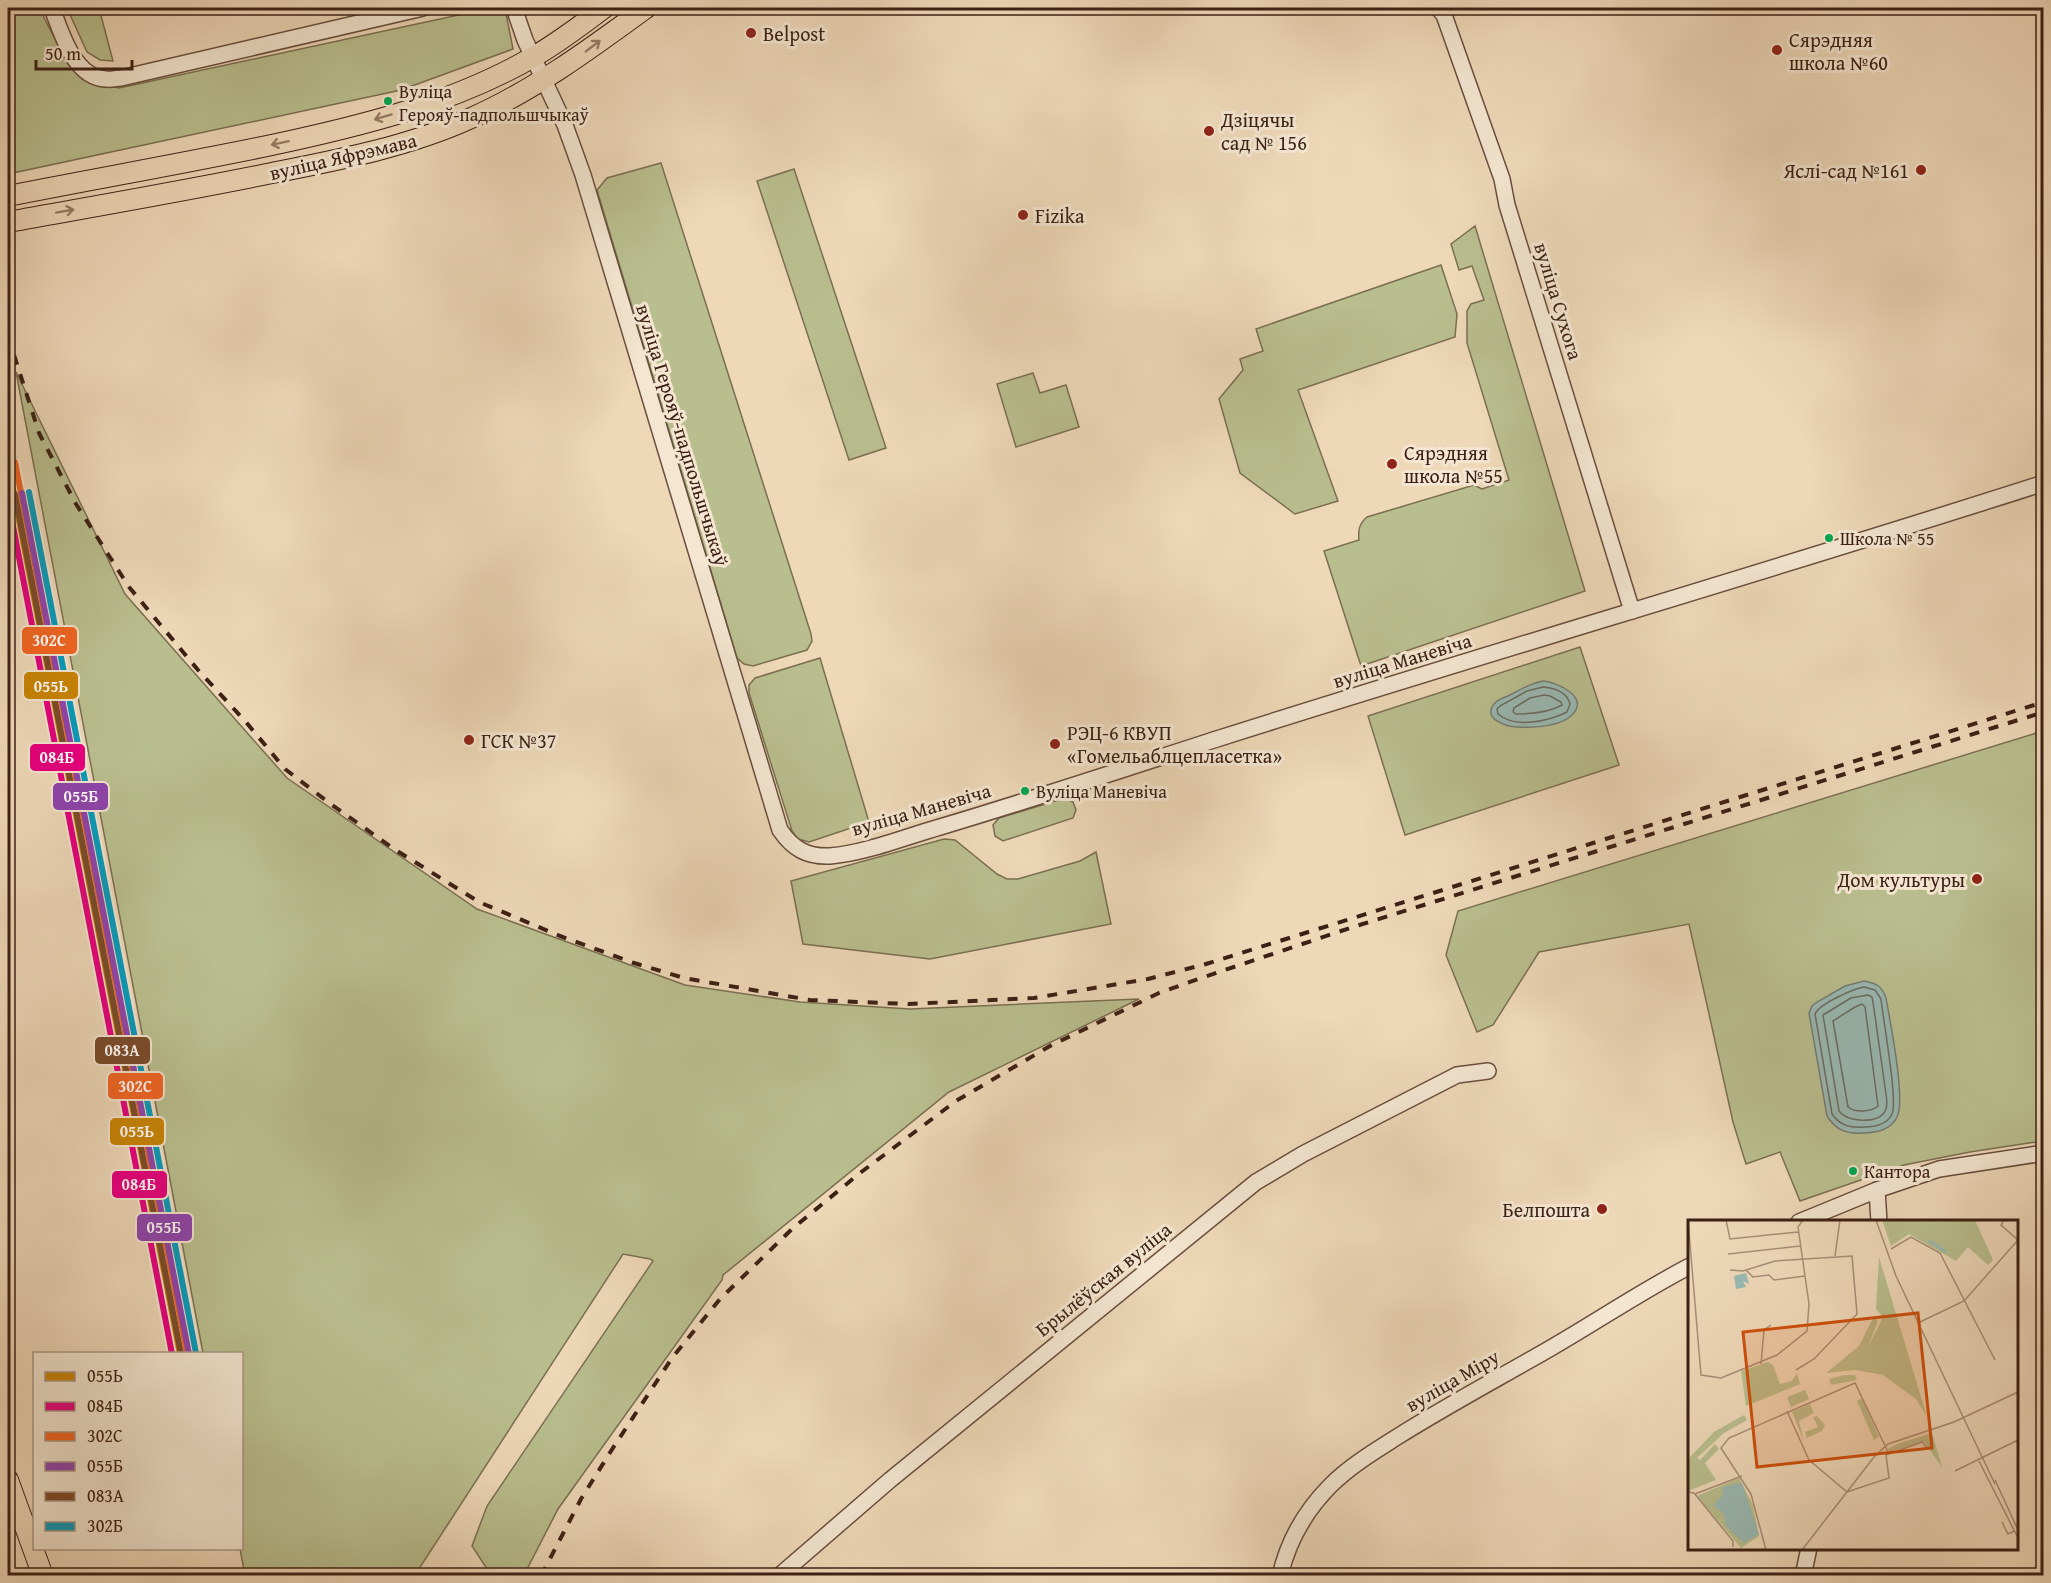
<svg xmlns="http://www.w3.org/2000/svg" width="2051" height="1583" viewBox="0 0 2051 1583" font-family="'Gentium Book Plus',serif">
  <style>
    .green { fill: #b9be8e; stroke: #7b6f52; stroke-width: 1.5 }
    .water { fill: #99b9b3; stroke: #747c74; stroke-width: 1.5 }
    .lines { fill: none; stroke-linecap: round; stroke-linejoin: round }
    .shore { stroke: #6b6c64; stroke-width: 1.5 }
    .minor-casing { stroke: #694e3e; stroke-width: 18 }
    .major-casing { stroke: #3d2015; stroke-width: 22 }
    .minor { stroke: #f4e6d1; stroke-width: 15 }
    .major { stroke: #eed8b8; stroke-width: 20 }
    .rail { stroke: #3d2015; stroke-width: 4; stroke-dasharray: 10 10; stroke-linecap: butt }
    .rail-1-casing { stroke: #f4e6d1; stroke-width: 10 }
    .rail-2-casing { stroke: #f4e6d1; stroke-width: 10 }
    .rail-3-casing { stroke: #f4e6d1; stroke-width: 10 }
    .rail-4-casing { stroke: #f4e6d1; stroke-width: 10 }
    .rail-5-casing { stroke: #f4e6d1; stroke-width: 10 }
    .rail-6-casing { stroke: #f4e6d1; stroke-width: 10 }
    .rail-1 { stroke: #c88405; stroke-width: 6 }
    .rail-2 { stroke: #e5007d; stroke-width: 6 }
    .rail-3 { stroke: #f26522; stroke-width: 6 }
    .rail-4 { stroke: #8e44ad; stroke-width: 6 }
    .rail-5 { stroke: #7a4b2a; stroke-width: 6 }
    .rail-6 { stroke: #069bbc; stroke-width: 6 }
    .oneway { stroke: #967c66 }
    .poi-dot { fill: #8f2418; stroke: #f4e6d1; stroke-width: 2 }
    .bus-dot { fill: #00a651; stroke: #f4e6d1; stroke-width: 2 }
    .labels { text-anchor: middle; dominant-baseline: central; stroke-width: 6; stroke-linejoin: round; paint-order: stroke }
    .bus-label { font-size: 18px; fill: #3d2015; stroke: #f4e6d1; text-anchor: start }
    .poi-label { font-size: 20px; fill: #3d2015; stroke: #f4e6d1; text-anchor: start }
    .street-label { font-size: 20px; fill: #3d2015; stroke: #f4e6d1 }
    .inset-river { fill: none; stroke: #99b9b3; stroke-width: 3 }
    .inset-road { fill: none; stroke: #a78e77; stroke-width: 1.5 }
    .view { fill: #ce500d; fill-opacity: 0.15; stroke: #ce500d; stroke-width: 3 }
    .inset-edge { fill: none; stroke: #3d2015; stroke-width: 3 }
    .line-badge { stroke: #f4e6d1; stroke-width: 2 }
    .badge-label { font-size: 16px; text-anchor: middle; font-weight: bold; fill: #fff }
  </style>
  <rect width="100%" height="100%" fill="#eed8b8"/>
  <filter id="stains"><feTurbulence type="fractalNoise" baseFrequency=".00333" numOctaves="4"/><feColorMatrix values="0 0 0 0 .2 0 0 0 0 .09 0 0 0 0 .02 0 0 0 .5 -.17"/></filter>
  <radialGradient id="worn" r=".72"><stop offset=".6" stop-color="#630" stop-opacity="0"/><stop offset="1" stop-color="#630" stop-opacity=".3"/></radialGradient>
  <g class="green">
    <path d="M8,8H39L68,64L82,79L119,88L491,8H505L513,49L401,90L8,174Z"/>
    <path d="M67,8H99L113,61L100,60L87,52Z"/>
    <path d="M661,163L811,634L812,641L807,650L753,666L744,664L737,658L597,190L607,178Z"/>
    <path d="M794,169L886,448L849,460L757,181Z"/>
    <path d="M1475,226L1585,591L1361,666L1324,551L1359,540C1358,530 1359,524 1367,517L1474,485L1482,489L1509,480L1467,343V311L1471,304L1484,300L1472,266L1459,270L1451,244Z"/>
    <path d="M1441,265L1457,314L1455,337L1298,390L1338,501L1295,514L1240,473L1219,399L1243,370L1240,359L1263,351L1256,329Z"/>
    <path d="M16,372L125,594L287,778L477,909L685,985L800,1002L910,1009L1139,999L949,1092L723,1275L722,1280L558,1509L524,1575H491L472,1546L487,1506L653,1261L650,1259L623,1254L415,1575H245L240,1549L242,1354L203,1353Z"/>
    <path d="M1033,373L1040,393L1066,385L1079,427L1016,447L997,384Z"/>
    <path d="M1580,647L1619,765L1405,835L1368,716Z"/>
    <path d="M820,658L869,822L809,842L798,839L792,831L749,693V685L755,678Z"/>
    <path d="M2043,731V1141L1970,1152L1904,1165L1800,1201L1780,1152L1746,1164L1733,1122L1689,924L1539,952L1493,1025L1477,1032L1446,955L1458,911Z"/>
    <path d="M1065,798L1073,802L1076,810L1073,818L1003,841L995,836L993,825L999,818Z"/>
    <path d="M944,839L955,840L997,874L1007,879H1018L1080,861L1096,852L1111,924L930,959L803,944L791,881Z"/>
  </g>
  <g class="water">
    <path d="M1544,681C1558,683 1590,697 1572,715C1560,727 1533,728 1518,727C1507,727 1482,719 1494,704C1498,699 1504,698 1510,695C1522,689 1530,683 1544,681Z"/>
    <path d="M1864,981C1876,983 1882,986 1886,998C1890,1021 1906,1100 1897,1117C1891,1130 1876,1133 1862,1133C1846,1134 1836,1130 1827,1116L1809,1013L1812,1006L1817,1002L1845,986Z"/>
  </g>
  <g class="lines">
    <g class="shore">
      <path d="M1543,687C1555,688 1567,692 1570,704L1567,712C1549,721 1515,729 1498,714L1497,709L1500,706L1527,691Z"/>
      <path d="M1544,695L1550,696L1561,702L1562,705C1548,713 1531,714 1516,714L1513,712L1514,708L1530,698Z"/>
      <path d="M1864,987L1875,990L1881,999C1883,1019 1898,1101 1892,1114C1887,1125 1875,1127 1864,1127C1851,1128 1840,1126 1832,1114L1815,1014C1819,1004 1853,989 1864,987Z"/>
      <path d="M1868,995L1872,997L1873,1002L1886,1094C1887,1100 1888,1108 1884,1113C1875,1124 1847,1122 1839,1111L1823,1015L1851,998Z"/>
      <path d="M1862,1004L1865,1007L1878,1106C1871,1112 1855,1113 1848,1107L1833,1021L1855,1007Z"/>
    </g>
    <defs>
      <g id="minor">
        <path d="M52,8C61,32 74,78 106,79C111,80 116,78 121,78L423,8"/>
        <path d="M514,8L525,40L565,125L583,175L780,830C793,849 807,857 830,856C866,853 905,837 940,827C1034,799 1127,768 1220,738C1494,651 1770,571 2044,483"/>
        <path d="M1438,8L1444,15L1502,179L1507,205L1632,611"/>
        <path d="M1877,1190L1879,1222"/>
        <path d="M1799,1222L1877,1190L1939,1169L2044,1153"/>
        <path d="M779,1576L890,1480L1256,1182L1303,1154L1457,1075L1488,1071"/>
        <path d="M1280,1576C1288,1541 1306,1510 1331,1485C1350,1466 1375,1451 1397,1437C1440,1410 1484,1386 1528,1361C1583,1331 1634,1295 1690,1266"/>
        <path d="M1803,1576L1809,1548"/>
      </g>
      <g id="major">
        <path d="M8,196C94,179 180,164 267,146C357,127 452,104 533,57C558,43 581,25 604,8"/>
        <path d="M8,222C96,206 184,191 272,173C338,160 407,147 469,119C533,91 590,49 646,8"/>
        <path d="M8,1480L43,1576"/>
      </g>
    </defs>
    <use href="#minor" class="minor-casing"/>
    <use href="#major" class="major-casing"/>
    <use href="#minor" class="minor"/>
    <use href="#major" class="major"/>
    <g class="rail">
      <path d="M8,336L39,433L76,504L129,587L198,670L246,722L285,769L328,802L394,849L479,902L560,936L634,963L684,978L810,1000L909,1004L1034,998L1148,979L1206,964L2044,702"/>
      <path d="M8,418L22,493"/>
      <path d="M541,1576L581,1499L611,1451L672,1358L720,1299L792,1229L860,1173L956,1101L1050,1046L1159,993L1201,978L1353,927L2044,712"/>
    </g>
    <defs>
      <path id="rail-1" d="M8,463L180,1354"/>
      <path id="rail-2" d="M8,500L172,1354"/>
      <path id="rail-3" d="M15,462L187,1353"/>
      <path id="rail-4" d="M22,493L189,1354"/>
      <path id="rail-5" d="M15,494L181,1354"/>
      <path id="rail-6" d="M29,492L196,1353"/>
    </defs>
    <use href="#rail-1" class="rail-1-casing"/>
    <use href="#rail-2" class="rail-2-casing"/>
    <use href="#rail-3" class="rail-3-casing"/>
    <use href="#rail-4" class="rail-4-casing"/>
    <use href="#rail-5" class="rail-5-casing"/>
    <use href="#rail-6" class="rail-6-casing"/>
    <use href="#rail-1" class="rail-1"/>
    <use href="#rail-2" class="rail-2"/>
    <use href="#rail-3" class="rail-3"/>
    <use href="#rail-4" class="rail-4"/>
    <use href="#rail-5" class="rail-5"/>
    <use href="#rail-6" class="rail-6"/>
  </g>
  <defs><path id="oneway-shaft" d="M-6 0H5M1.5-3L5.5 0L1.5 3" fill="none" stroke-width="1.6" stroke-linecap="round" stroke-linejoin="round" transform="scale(1.5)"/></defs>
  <g class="oneway">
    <use href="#oneway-shaft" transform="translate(593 46) rotate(-37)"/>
    <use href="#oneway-shaft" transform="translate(383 117) rotate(163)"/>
    <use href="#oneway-shaft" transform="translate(280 143) rotate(168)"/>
    <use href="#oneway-shaft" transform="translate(65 211) rotate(-10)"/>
  </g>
  <g class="poi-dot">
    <circle cx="751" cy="33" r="6"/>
    <circle cx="1777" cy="50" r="6"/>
    <circle cx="1209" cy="131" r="6"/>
    <circle cx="1921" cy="170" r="6"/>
    <circle cx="1023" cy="215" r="6"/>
    <circle cx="1392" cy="464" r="6"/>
    <circle cx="469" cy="740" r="6"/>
    <circle cx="1055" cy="744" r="6"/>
    <circle cx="1977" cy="879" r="6"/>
    <circle cx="1602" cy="1209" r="6"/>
  </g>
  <g class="bus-dot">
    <circle cx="388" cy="101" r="5"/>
    <circle cx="1829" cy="538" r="5"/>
    <circle cx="1025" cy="791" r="5"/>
    <circle cx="1853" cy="1171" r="5"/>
  </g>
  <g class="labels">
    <g class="bus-label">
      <text x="399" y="91">Вуліца<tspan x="399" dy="23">Герояў-падпольшчыкаў</tspan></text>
      <text x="1840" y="538">Школа № 55</text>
      <text x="1036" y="791">Вуліца Маневіча</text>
      <text x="1864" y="1171">Кантора</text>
    </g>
    <g class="poi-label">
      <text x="763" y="33">Belpost</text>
      <text x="1789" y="39">Сярэдняя<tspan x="1789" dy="23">школа №60</tspan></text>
      <text x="1221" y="119">Дзіцячы<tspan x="1221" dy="23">сад № 156</tspan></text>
      <text x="1909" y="170" text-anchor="end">Яслі-сад №161</text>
      <text x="1035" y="215">Fizika</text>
      <text x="1404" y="452">Сярэдняя<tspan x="1404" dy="23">школа №55</tspan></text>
      <text x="1067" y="732">РЭЦ-6 КВУП<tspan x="1067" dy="23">«Гомельаблцепласетка»</tspan></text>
      <text x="481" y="740">ГСК №37</text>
      <text x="1965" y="879" text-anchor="end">Дом культуры</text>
      <text x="1590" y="1209" text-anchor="end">Белпошта</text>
    </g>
    <g class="street-label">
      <text transform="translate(343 156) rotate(-13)">вуліца Яфрэмава</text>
      <text transform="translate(1559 301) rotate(73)">вуліца Сухога</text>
      <text transform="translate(683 435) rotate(73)">вуліца Герояў-падпольшчыкаў</text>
      <text transform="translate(1402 660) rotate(-17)">вуліца Маневіча</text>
      <text transform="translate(921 809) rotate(-16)">вуліца Маневіча</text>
      <text transform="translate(1103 1279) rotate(-39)">Брылёўская вуліца</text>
      <text transform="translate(1452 1380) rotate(-30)">вуліца Міру</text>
    </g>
  </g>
  <g transform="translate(1688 1220)">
    <rect width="330" height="330" fill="#eed8b8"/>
    <path d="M194,0H287L305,40L300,45L280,27L268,41L221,14L203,26ZM191,37L239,197L228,179L195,155L167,150L138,153L171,126L186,96L190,101L180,127L195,97L188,89ZM80,142L85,145L92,164L104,161L109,153L112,164L58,186L53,151ZM156,155H167L169,160L143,165L141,159ZM117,170L121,179L103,187L99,177ZM174,178L191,217L186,220L169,181ZM122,184L126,193L111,201L116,222L104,192ZM56,195L59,200L36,213L9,238L12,240L27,224L31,229L17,243L28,260L0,271L1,238L26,212ZM129,196L137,205L134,211L119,218L117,212L130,207L125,197ZM244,213L254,247L236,222L201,232L200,229L209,224ZM51,258L65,285L71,316L53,328L9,276Z" fill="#b9be8e"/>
    <path d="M58,53L61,64L55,61L58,67L48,69L46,56ZM54,263L71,314L56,323L38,306L36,294L25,285L35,275L34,267Z" fill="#99b9b3"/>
    <path class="inset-river" d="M241,21L258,32"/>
    <path class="inset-road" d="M0,0L13,155L33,158L89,135L119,111L121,84L110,7L115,0M38,0L42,19L110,12M188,0L208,56L307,264M316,0L313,5L330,20M203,29L223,17L252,33L307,140M40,34L112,26M147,36L152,0M42,50L55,51L87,41L164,36L169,94L126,139L108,150M58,50L65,57L81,55L86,60L117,56M230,103L276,81L330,20M73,144L76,110L83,105M99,191L121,240L159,272L201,258L198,235L234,222L240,229M291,241L330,318M267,251L330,220M307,260L330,310M0,272L6,273L45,321V327M7,274L54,256M314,302L320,314L326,311M78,330L63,274L33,228L41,218L167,163L201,234M114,330L186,237L200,224L266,202L330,172"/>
    <path class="view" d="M230,93L244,228L69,247L55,112Z"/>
    <rect width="330" height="330" class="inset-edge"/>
  </g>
  <g class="line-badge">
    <rect x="21" y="626" width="57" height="29" rx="6" fill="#f26522"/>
    <rect x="23" y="671" width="56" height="29" rx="6" fill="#c88405"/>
    <rect x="29" y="743" width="57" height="29" rx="6" fill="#e5007d"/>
    <rect x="52" y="782" width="57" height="29" rx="6" fill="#8e44ad"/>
    <rect x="94" y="1036" width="57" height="29" rx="6" fill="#7a4b2a"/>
    <rect x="107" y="1072" width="57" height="28" rx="6" fill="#f26522"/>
    <rect x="109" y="1117" width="56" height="29" rx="6" fill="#c88405"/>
    <rect x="111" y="1170" width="57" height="29" rx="6" fill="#e5007d"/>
    <rect x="136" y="1213" width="57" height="29" rx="6" fill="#8e44ad"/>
  </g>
  <g class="badge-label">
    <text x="49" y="646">302С</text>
    <text x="51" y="692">055Ь</text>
    <text x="57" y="763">084Б</text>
    <text x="81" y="802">055Б</text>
    <text x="122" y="1056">083А</text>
    <text x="135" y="1092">302С</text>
    <text x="137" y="1137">055Ь</text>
    <text x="139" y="1190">084Б</text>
    <text x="164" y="1233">055Б</text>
  </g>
  <rect width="2051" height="1583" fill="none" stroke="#eed8b8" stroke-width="30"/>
  <rect x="9" y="9" width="2033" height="1565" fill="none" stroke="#3d2015" stroke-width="3"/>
  <rect x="15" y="15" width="2021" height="1553" fill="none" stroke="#3d2015" stroke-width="1.5"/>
  <rect x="33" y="1352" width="210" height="198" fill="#f4e6d1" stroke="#ab9786" stroke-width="1.5"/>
  <rect x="45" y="1372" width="30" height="9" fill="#c88405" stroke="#ab9786" stroke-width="1.5"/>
  <text x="87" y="1382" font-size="18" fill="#3d2015">055Ь</text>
  <rect x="45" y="1402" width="30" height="9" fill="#e5007d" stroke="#ab9786" stroke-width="1.5"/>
  <text x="87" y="1412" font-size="18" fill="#3d2015">084Б</text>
  <rect x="45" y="1432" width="30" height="9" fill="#f26522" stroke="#ab9786" stroke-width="1.5"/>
  <text x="87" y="1442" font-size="18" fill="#3d2015">302С</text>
  <rect x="45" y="1462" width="30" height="9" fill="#8e44ad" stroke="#ab9786" stroke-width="1.5"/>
  <text x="87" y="1472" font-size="18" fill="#3d2015">055Б</text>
  <rect x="45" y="1492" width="30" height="9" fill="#7a4b2a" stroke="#ab9786" stroke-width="1.5"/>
  <text x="87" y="1502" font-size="18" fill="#3d2015">083А</text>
  <rect x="45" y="1522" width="30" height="9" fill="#069bbc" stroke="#ab9786" stroke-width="1.5"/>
  <text x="87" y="1532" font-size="18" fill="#3d2015">302Б</text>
  <path d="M36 60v9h96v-9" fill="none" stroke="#3d2015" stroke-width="3"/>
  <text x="45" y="60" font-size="18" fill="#3d2015" stroke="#f4e6d1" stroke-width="4.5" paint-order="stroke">50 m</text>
  <rect width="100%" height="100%" filter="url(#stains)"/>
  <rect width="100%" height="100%" fill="url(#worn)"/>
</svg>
